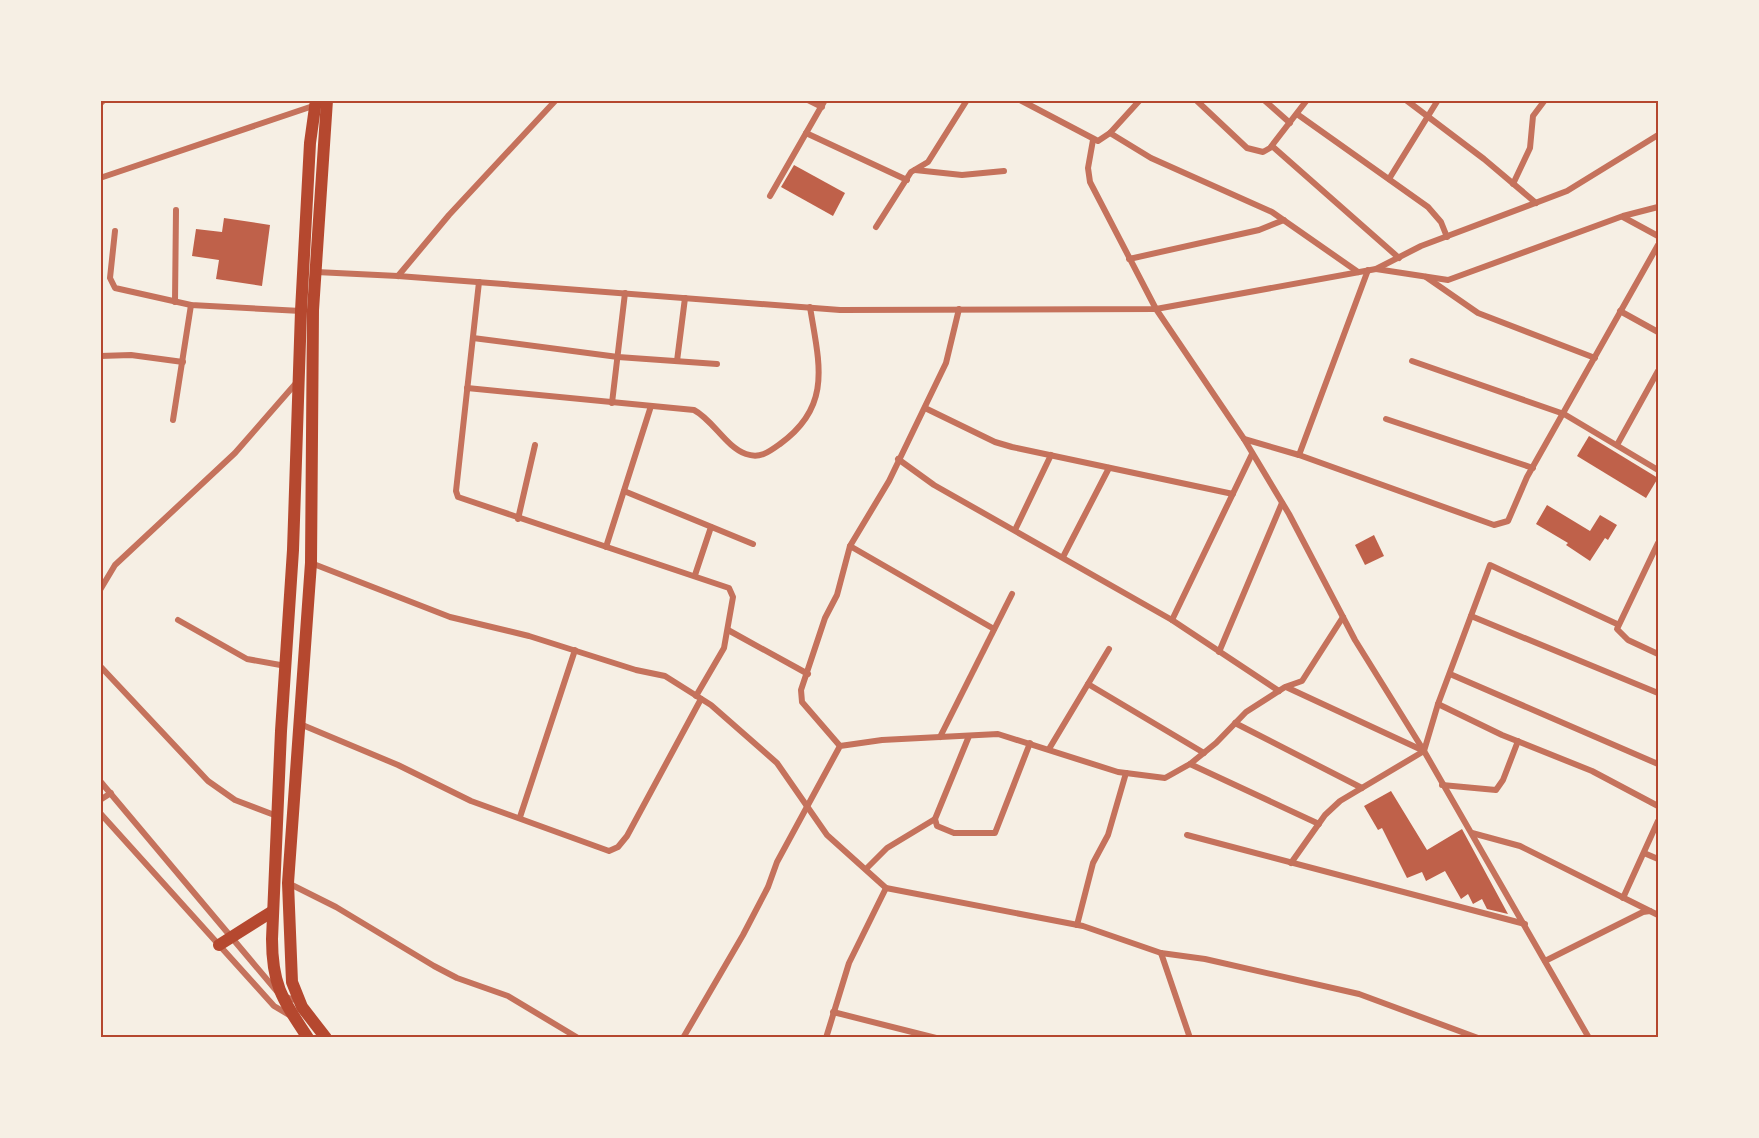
<svg xmlns="http://www.w3.org/2000/svg" width="1759" height="1138" viewBox="0 0 1759 1138" font-family="'Exo 2',sans-serif">
  <style>
    .building { fill: #bf614a }
    .lines { fill: none; stroke-linecap: round; stroke-linejoin: round }
    .minor { stroke: #c5725c; stroke-width: 6 }
    .primary { stroke: #b5482f; stroke-width: 12 }
    .neatline { fill: none; stroke: #b5482f; stroke-width: 2 }
  </style>
  <rect width="100%" height="100%" fill="#f6efe4"/>
  <g class="building">
    <path d="M794,165L845,193L833,216L781,187Z"/>
    <path d="M224,218L270,225L262,286L216,279L219,260L192,256L196,229L222,232Z"/>
    <path d="M1589,436L1658,478L1646,498L1577,456Z"/>
    <path d="M1547,505L1590,531L1600,515L1617,525L1608,540L1605,538L1590,561L1566,545L1568,543L1536,524Z"/>
    <path d="M1374,535L1384,556L1365,565L1355,545Z"/>
    <path d="M1391,791L1427,850L1462,829L1508,914L1487,909L1482,899L1473,904L1468,894L1461,899L1445,871L1426,881L1422,872L1407,878L1382,828L1378,830L1364,806Z"/>
  </g>
  <g class="lines">
    <g class="minor">
      <path d="M808,100L822,107"/>
      <path d="M1020,100L1098,141L1110,133L1140,100"/>
      <path d="M1196,100L1247,148L1263,152L1270,148L1307,100"/>
      <path d="M1264,100L1290,123"/>
      <path d="M1406,100L1484,159L1536,203"/>
      <path d="M100,104L104,100"/>
      <path d="M1297,114L1428,207L1441,222L1447,237"/>
      <path d="M806,133L907,180"/>
      <path d="M1110,133L1151,158L1272,212L1358,272"/>
      <path d="M1093,140L1088,168L1090,182L1156,309L1244,439L1289,514L1355,640L1424,751L1589,1038"/>
      <path d="M1272,146L1399,258"/>
      <path d="M915,170L962,175L1004,171"/>
      <path d="M100,178L316,105"/>
      <path d="M1389,179L1438,100"/>
      <path d="M1513,184L1530,148L1533,116L1545,100"/>
      <path d="M770,196L825,100"/>
      <path d="M1623,217L1658,236"/>
      <path d="M876,227L911,172L928,162L967,100"/>
      <path d="M115,231L110,278L115,288L191,305L301,311"/>
      <path d="M1129,259L1259,230L1284,220"/>
      <path d="M1376,269L1448,280L1623,216L1658,207"/>
      <path d="M316,272L398,276L840,310L1156,309L1376,269L1421,246L1567,191L1658,135"/>
      <path d="M398,276L449,215L556,100"/>
      <path d="M1426,277L1478,313L1595,358"/>
      <path d="M479,282L456,491L458,497L729,588L733,597L724,648L696,696"/>
      <path d="M175,302L176,210"/>
      <path d="M1620,311L1658,332"/>
      <path d="M473,338L618,357L717,364"/>
      <path d="M100,356L131,355L183,362"/>
      <path d="M677,361L685,298"/>
      <path d="M1412,361L1564,414L1658,470"/>
      <path d="M467,388L694,410C713,420 726,447 746,454C760,459 769,452 780,444C833,406 819,363 810,307"/>
      <path d="M612,403L625,293"/>
      <path d="M925,408L995,442L1012,447L1233,494"/>
      <path d="M1386,419L1533,468"/>
      <path d="M173,420L191,305"/>
      <path d="M1244,439L1299,455L1494,525L1508,521L1527,477L1658,245"/>
      <path d="M1617,445L1658,371"/>
      <path d="M1299,455L1368,270"/>
      <path d="M898,459L934,485L1172,620L1279,691"/>
      <path d="M624,491L753,544"/>
      <path d="M518,519L535,445"/>
      <path d="M1015,530L1051,455"/>
      <path d="M1658,543L1617,629L1628,640L1658,654"/>
      <path d="M850,546L994,629"/>
      <path d="M606,547L651,406"/>
      <path d="M1063,557L1109,468"/>
      <path d="M311,563L450,617L529,636L636,670L665,676L711,705L777,763L827,835L886,888L1083,926L1161,953L1205,959L1359,994L1478,1038"/>
      <path d="M695,575L711,527"/>
      <path d="M100,590L115,565L235,453L297,382"/>
      <path d="M1471,616L1658,693"/>
      <path d="M178,620L247,659L286,666"/>
      <path d="M1172,620L1252,454"/>
      <path d="M728,630L808,674"/>
      <path d="M1219,652L1282,503"/>
      <path d="M100,666L208,781L235,800L277,816"/>
      <path d="M1450,674L1658,764"/>
      <path d="M1088,684L1204,753"/>
      <path d="M1286,687L1424,751"/>
      <path d="M1438,704L1502,735L1592,771L1658,806"/>
      <path d="M1235,723L1362,788"/>
      <path d="M300,724L398,765L471,801L609,851L618,847L627,836L701,699"/>
      <path d="M969,736L935,819L937,826L954,833H995L1030,743"/>
      <path d="M940,737L1012,594"/>
      <path d="M840,746L802,702L801,690L825,618L837,595L850,546L889,481L946,363L959,309"/>
      <path d="M1049,749L1109,649"/>
      <path d="M1190,764L1319,824"/>
      <path d="M100,781L280,995L298,1001"/>
      <path d="M1442,785L1496,790L1503,780L1518,741"/>
      <path d="M100,800L111,793"/>
      <path d="M100,813L274,1006L291,1016"/>
      <path d="M520,817L575,650"/>
      <path d="M1472,833L1520,846L1650,911"/>
      <path d="M1187,835L1525,924"/>
      <path d="M1644,853L1658,859"/>
      <path d="M1291,863L1325,815L1340,801L1424,751L1438,704L1490,565L1617,624"/>
      <path d="M866,869L887,848L935,819"/>
      <path d="M288,883L336,907L434,966L457,978L508,996L578,1038"/>
      <path d="M1623,898L1658,821"/>
      <path d="M1077,925L1093,863L1108,835L1126,773"/>
      <path d="M1161,953L1190,1038"/>
      <path d="M1545,961L1643,912L1650,911L1658,915"/>
      <path d="M833,1012L936,1038"/>
      <path d="M683,1038L743,935L768,887L777,862L840,746L882,740L998,734L1118,772L1165,778L1190,764L1216,743L1246,712L1285,687L1302,681L1343,617"/>
      <path d="M826,1038L849,963L886,888"/>
    </g>
    <g class="primary">
      <path d="M219,945L273,911"/>
      <path d="M308,1038C283,1000 272,986 272,939L281,731L293,550L301,311L310,143L316,100"/>
      <path d="M326,1038L302,1007L292,982L288,883L311,563L313,310L327,100"/>
    </g>
  </g>
  <rect width="1759" height="1138" fill="none" stroke="#f6efe4" stroke-width="204"/>
  <rect x="102" y="102" width="1555" height="934" class="neatline"/>
</svg>
